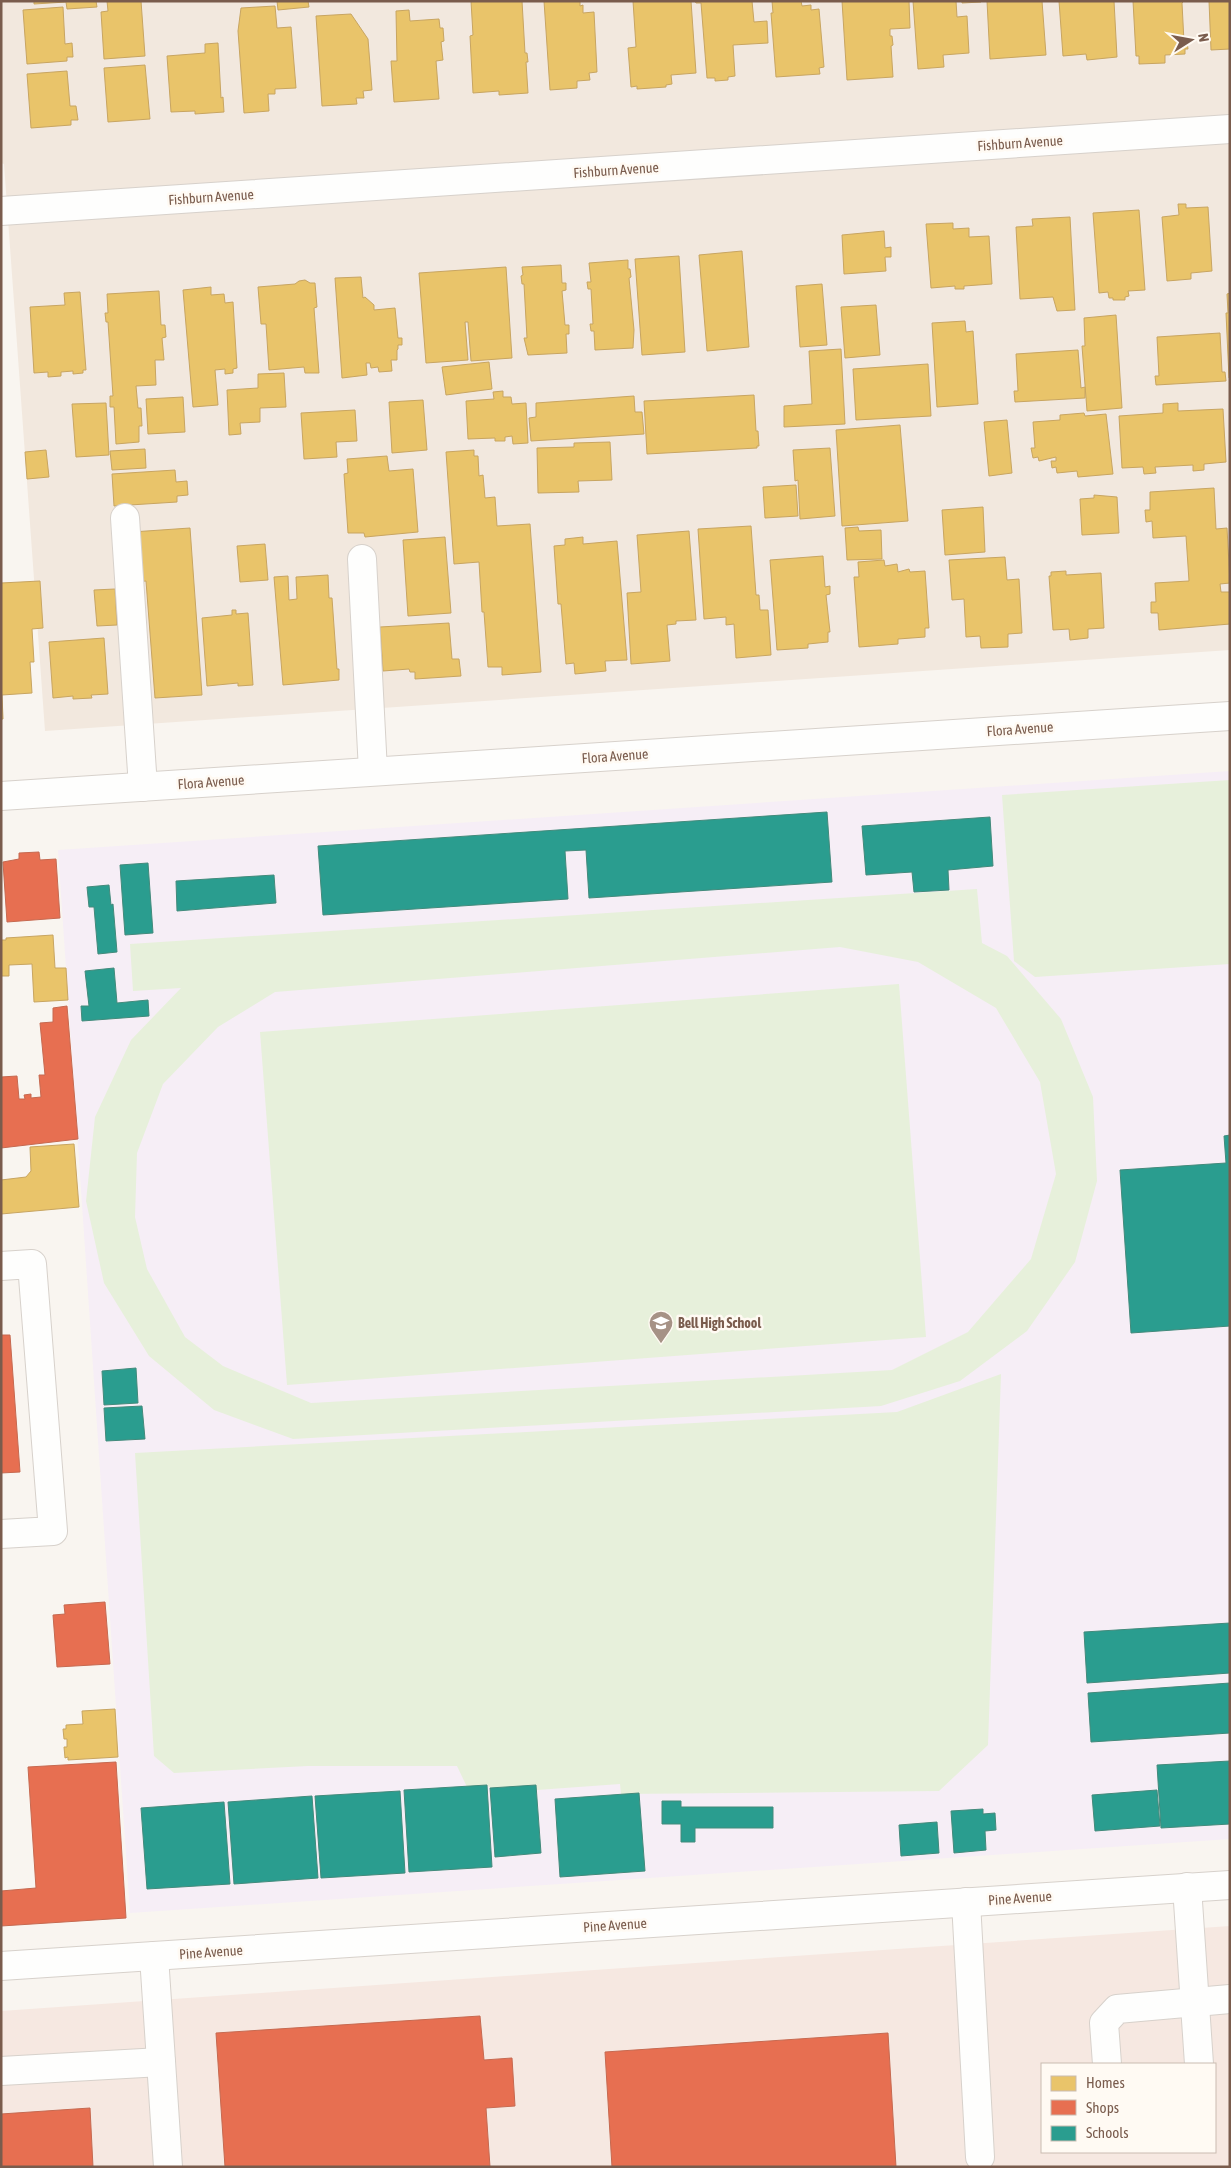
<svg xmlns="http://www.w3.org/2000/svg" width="1231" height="2168" viewBox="0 0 1231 2168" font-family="'Asap Condensed',sans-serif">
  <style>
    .residential { fill: #f2e8de }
    .commercial { fill: #f6e8e1; fill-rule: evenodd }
    .education { fill: #f6eef6 }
    .green { fill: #e7f0db; fill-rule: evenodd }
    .homes { fill: #e9c46a; stroke: #c8a561 }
    .shops { fill: #e76f51; stroke: #c66950 }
    .schools { fill: #2a9d8f; stroke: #428a7b }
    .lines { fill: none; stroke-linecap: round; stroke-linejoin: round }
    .minor-casing { stroke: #d7d1cb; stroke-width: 30 }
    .minor { stroke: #fefefd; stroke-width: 28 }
    .labels { text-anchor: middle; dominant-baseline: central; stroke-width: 5; stroke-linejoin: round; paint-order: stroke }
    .street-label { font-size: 14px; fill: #7a5c4d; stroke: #fffaf3 }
    .poi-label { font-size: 14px; font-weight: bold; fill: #7a5c4d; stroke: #fffaf3; text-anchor: start }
  </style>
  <rect width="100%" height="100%" fill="#f9f5f0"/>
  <path class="residential" d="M1,1H1230V650L45,731L4,164L1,163Z"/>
  <path class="commercial" d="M1230,1926V2167H1V2011ZM1042,2064H1215V2152H1042Z"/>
  <path class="education" d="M1230,771V1839L130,1913L58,850Z"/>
  <g class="green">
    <path d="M1230,780V964L1035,977L1014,961L1002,795Z"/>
    <path d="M977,889L982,943L1007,956L1061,1019L1093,1097L1097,1181L1075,1262L1027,1331L960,1381L881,1406L293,1439L214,1410L149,1356L104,1283L86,1201L95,1117L131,1040L181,988L133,991L130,944ZM840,947L918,962L996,1008L1040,1082L1056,1174L1031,1259L968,1332L892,1370L311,1403L223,1366L185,1337L147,1269L135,1217L137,1153L163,1084L218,1027L275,992Z"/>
    <path d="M899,984L926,1337L287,1385L260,1032Z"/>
    <path d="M1001,1374L988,1745L939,1791L621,1794L620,1784L537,1790L536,1785L490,1788L487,1785L467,1787L457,1766H308L174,1773L154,1756L135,1453L897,1412Z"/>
  </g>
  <g class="homes">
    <path d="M34,1H96L97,7L67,9L66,2L34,4Z"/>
    <path d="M107,1H141L145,56L104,59L101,12L108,11Z"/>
    <path d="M277,1H308L309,7L278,10Z"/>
    <path d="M471,1H522L525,53H527L528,62H526L528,93L499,95V91L473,93L470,36L473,35Z"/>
    <path d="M544,1H580V6L583,5V13L594,12L597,72L589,73L590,80L577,81V88L550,90Z"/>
    <path d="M633,1H691L696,73L671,75L672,84L666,85V87L637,89V86L631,87L628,48L636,47Z"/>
    <path d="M695,1H752L754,22L767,21L768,43L733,45L735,76L728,77V80L715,81V78H707L701,3H696Z"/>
    <path d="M772,1H801L802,6L811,5V10L819,9L824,67L819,68L820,74L776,77L771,13H773Z"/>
    <path d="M842,1H909L910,28L890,29V36H892L893,45L891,46L893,77L847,80Z"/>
    <path d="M913,1H956L957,17L967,16L969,53L943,55L944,67L918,69Z"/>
    <path d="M962,1H981V2L962,3Z"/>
    <path d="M987,1H1042L1046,55L990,59Z"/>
    <path d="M1059,1H1114L1117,57L1087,60L1086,54L1063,56Z"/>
    <path d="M1133,1H1184L1182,3L1184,42H1187L1188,49H1185V54L1165,55V63L1139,64V56H1136Z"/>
    <path d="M1209,1H1230V49L1211,50Z"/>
    <path d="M275,6L277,28L291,27L296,88L275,89V94H268L269,111L244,113L238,31L241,8Z"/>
    <path d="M63,7L65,44L72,43L73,57H67V61L27,64L23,10Z"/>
    <path d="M409,10L410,21L439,19L440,28H443L444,41L441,42L443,60L436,61L439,99L394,102L391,61H397L396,11Z"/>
    <path d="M351,14L368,39L372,90L363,91L364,98H356L357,104L322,106L316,16Z"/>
    <path d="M218,43L221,98L223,97L224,112L195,114V111L171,112L167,56L205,53V44Z"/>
    <path d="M145,65L150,119L108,122L104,68Z"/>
    <path d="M67,71L70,106H76L78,120H71V125L31,128L27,74Z"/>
    <path d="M1178,204H1186V208L1208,207L1212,271L1191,273V279L1167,281L1162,217L1179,215Z"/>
    <path d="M1139,210L1145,290L1128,291L1129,296L1125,297V300H1113V298H1109L1108,292L1099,293L1093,213Z"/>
    <path d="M1070,217L1075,310L1057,311L1053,297L1020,299L1016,227L1033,226L1032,219Z"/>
    <path d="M953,223V229L969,228V237L989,236L992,284L964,286V289H955V286L931,288L926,224Z"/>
    <path d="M884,231L885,248L891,247V257H885L886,271L844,274L842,235Z"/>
    <path d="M742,251L749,347L707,351L699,255Z"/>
    <path d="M679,256L685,352L642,355L635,259Z"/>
    <path d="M628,260V269H630L631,277L629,278L634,330L633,348L595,350L594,331H591L590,324H593L591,289H588L587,282H591L589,263Z"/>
    <path d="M561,265L562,283H566V290L562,291L565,325H569V334H566L567,353L528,355L524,338H527L524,284H522L521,276L523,275L522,267Z"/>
    <path d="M506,267L512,358L471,361L468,322H465L468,360L426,363L419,273Z"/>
    <path d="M361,277L363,298L365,297L374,305V310L395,308L398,338H402V345H398V349L397,350V360H391L392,371L379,372L378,367L371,368L370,363H366L367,375L342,378L335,278Z"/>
    <path d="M305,280L310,283H315L317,307L314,308L319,373H305L304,367L269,370L266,324H261L258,287L295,284L299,281Z"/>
    <path d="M822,284L827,345L800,347L796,286Z"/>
    <path d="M211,287V295L224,294L225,303L233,302L237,368L233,369V373L225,374V369L215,370L218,405L193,407L183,290Z"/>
    <path d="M159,291L161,325H165L166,337L162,338L164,360H155L156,385L136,386L138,408H141L142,426H139V442L116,444L114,407H110V396H113L108,322H106L105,313H108L107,294Z"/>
    <path d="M80,292L86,370H83V373L73,374V371L61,372V376L48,377V372L34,373L30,307L65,305L64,293Z"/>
    <path d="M1230,293V378H1229L1226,313H1228L1227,294Z"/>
    <path d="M876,305L880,355L845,358L841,307Z"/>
    <path d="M1116,315L1122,408L1087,411L1082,346H1085L1084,318Z"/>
    <path d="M965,321L966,332L973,331L978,404L937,407L932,323Z"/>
    <path d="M1220,333L1222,372H1225L1226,381L1156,385L1155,376H1159L1157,337Z"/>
    <path d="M841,349L845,424L784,427V406L812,404L809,351Z"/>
    <path d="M1078,350L1081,388L1085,387V398L1015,402L1014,391H1018L1016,354Z"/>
    <path d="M489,362L492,389L446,395L442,367Z"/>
    <path d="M928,364L931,416L856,420L853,369Z"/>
    <path d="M284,373L286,407L260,408V422L240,423L241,434L229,435L227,390L258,388V374Z"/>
    <path d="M503,391V397H511L512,404L526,403L528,443L513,444L512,436L505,437V441H495V438L468,439L466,401L494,399L493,392Z"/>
    <path d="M754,395L756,431H758L759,446H757V448L647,454L644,401Z"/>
    <path d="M634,396L635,412H642L644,434L531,441L529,418L536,417V403Z"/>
    <path d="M183,397L185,432L148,434L146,399Z"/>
    <path d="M423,400L427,450L392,453L389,402Z"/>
    <path d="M106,403L109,455L76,457L72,404Z"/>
    <path d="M1178,403V411L1223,409L1226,462L1204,464V470L1193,471V465L1155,467L1156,473L1144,474L1143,467L1122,468L1119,416L1163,413V404Z"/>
    <path d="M355,410L357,441L336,442L337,457L304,459L301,413Z"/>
    <path d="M1084,413L1085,416L1106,414L1113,474L1078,477L1077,471L1057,473L1056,467L1052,468L1051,461H1056V457L1039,461L1038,457L1033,458L1031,448H1035L1033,422L1060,420V415Z"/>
    <path d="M1007,420L1012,473L989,476L984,422Z"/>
    <path d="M900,425L908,521L842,526L836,430Z"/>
    <path d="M610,442L612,480L578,481L579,492L538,493L537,448L574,447V443Z"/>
    <path d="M830,448L835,516L800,519L798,480L795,481L793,450Z"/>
    <path d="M145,449L146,468L112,470L110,451Z"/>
    <path d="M46,450L49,477L27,479L25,452Z"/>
    <path d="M474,450V456H478L479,476L483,475L485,498L495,497L497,526L530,524L541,672L502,675V667H488L484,612H482L479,562L454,564L446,452Z"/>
    <path d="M387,456L389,471L413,469L418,532L365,537L364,533H348L344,474L348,473L347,459Z"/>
    <path d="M175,470L176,482L187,481L188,495L177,496V502L114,506L112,474Z"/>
    <path d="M796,485L798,516L765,518L763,487Z"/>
    <path d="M1214,488L1216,529L1227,528L1230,583L1220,584L1221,592H1230V624L1159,630L1158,613H1151V602H1156L1155,583L1189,581L1186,536L1153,538L1152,521L1146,522L1145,510H1150V492Z"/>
    <path d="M1094,495L1117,497L1119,533L1082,535L1080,499L1094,498Z"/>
    <path d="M983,507L985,552L945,555L942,510Z"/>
    <path d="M751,526L756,595H759L760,610H768L771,655L736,658L734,624L726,625V617L704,619L698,529Z"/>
    <path d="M858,527L859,531L881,530L882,559L847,560L845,528Z"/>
    <path d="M190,528L202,695L155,698L146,581L136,582L132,532Z"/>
    <path d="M689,531L696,620L676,621V624L667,625L670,661L631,664L627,593L641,592L637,535Z"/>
    <path d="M445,537L451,613L408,616L403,540Z"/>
    <path d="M583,537V544L617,541L627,660L605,661L606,671L575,674L574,663L566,664L561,604H558L554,546L565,545V539Z"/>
    <path d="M265,544L268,580L240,582L237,546Z"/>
    <path d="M823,556L825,587L830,586V594L826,595L830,632H828V642L808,644V648L777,650L770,560Z"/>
    <path d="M1005,557L1007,580L1019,579L1022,633L1008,634V647L981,648L980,636L966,637L964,599L952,600L949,560Z"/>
    <path d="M884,560L885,566L897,564L898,572L909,569L910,572L925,571L929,628H925V637L898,639V644L859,647L854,577H859L858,562Z"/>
    <path d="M1066,571V575L1101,573L1104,628L1088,629V638L1070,640L1069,629L1053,630L1049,576H1051V572Z"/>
    <path d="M328,575L329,598H332L337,669H339V680L283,685L274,577L288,576L289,600L297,599L296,577Z"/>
    <path d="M40,581L43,628L32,629L34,662H30L32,693L2,695L3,719H1V583Z"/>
    <path d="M115,589L117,625L97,626L94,590Z"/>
    <path d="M232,610H236V614L248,613L253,685L238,686V683L207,686L202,618L232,615Z"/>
    <path d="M449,623L452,659H459L461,676L415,679V672H410L409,669L383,671L380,627Z"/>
    <path d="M104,638L108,694L91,695L92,698L73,699V696L53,698L49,642Z"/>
    <path d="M53,935L55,968H66L68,1000L34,1002L32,964L9,965V976H1V940H6V938Z"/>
    <path d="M74,1144L79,1207L1,1214V1180L26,1177L31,1171L30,1147Z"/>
    <path d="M115,1709L118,1757L68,1760V1757L65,1758L64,1747H67V1739H64L63,1729H66V1725L83,1724L82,1711Z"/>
  </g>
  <g class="shops">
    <path d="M39,852L40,860L56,859L60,918L7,922L3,862L19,859V853Z"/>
    <path d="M67,1006L78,1139L1,1148V1077L17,1076L19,1099H25L24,1095L31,1094V1098L41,1097L39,1075H45L40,1023L53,1022V1008Z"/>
    <path d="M1,1335H10L20,1472L1,1473Z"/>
    <path d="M105,1602L110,1664L57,1667L53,1615L65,1614L64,1605Z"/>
    <path d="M116,1762L126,1918L1,1926V1891L36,1888L28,1767Z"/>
    <path d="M480,2016L484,2060L512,2058L515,2106L486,2108L490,2167H225L216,2033Z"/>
    <path d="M888,2033L896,2167H612L605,2052Z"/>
    <path d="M90,2108L93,2167H1V2114Z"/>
  </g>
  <g class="schools">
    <path d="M827,812L832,882L589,898L586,850L565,851L568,899L323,915L318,846Z"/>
    <path d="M990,817L993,866L948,870L949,890L914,892L912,872L866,875L862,826Z"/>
    <path d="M148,863L153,933L125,935L120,865Z"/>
    <path d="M274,875L276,903L177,911L176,881Z"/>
    <path d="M109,885L111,905L113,904L117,952L98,954L94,907H89L87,887Z"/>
    <path d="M114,968L117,1003L148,1000L149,1016L82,1021L81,1006H89L85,971Z"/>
    <path d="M1230,1135V1326L1131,1333L1120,1170L1226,1163L1224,1136Z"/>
    <path d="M136,1368L138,1403L104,1405L102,1371Z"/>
    <path d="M142,1406L145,1439L106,1441L104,1408Z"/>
    <path d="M1230,1623V1673L1087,1683L1084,1632Z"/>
    <path d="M1230,1683V1733L1091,1742L1088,1693Z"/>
    <path d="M1230,1761V1824L1161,1828L1157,1765Z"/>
    <path d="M487,1785L492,1867L409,1872L404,1790Z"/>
    <path d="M536,1785L541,1853L495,1857L490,1788Z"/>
    <path d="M1157,1790L1160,1826L1095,1831L1092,1795Z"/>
    <path d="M400,1791L405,1873L321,1878L315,1796Z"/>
    <path d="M639,1793L645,1871L560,1877L555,1799Z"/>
    <path d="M312,1796L318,1878L234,1884L228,1802Z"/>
    <path d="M662,1801H681V1807H773V1828H695V1842H681V1824H662Z"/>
    <path d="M224,1802L230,1884L147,1889L141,1808Z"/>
    <path d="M983,1809V1814L995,1813L996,1830L985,1831L986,1850L954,1853L951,1811Z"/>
    <path d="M937,1822L939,1853L901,1856L899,1825Z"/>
  </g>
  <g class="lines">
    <defs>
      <g id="minor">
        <path d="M1,211L1230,129"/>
        <path d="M125,518L143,787"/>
        <path d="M362,559L373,771"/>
        <path d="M1,796L1230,716"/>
        <path d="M1,1266L32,1264L53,1531L1,1534"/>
        <path d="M1187,1887L1199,2064"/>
        <path d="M966,1902L980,2157"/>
        <path d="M154,1956L168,2167"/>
        <path d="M1,1966L1230,1885"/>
        <path d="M1107,2064L1104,2023L1117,2009L1230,1999"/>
        <path d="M1,2071L161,2062"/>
      </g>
    </defs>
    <use href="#minor" class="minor-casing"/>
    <use href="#minor" class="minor"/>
  </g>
  <defs>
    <symbol id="school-pin" viewBox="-11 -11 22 30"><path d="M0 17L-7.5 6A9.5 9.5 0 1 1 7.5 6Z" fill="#a69286" stroke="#fffaf3"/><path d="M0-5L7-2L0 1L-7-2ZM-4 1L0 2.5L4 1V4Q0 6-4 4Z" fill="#fff"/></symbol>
  </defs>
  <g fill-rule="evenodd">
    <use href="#school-pin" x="647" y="1309" width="28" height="38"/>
  </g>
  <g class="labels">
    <g class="street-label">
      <text transform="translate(1020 143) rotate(-4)">Fishburn Avenue</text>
      <text transform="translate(616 170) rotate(-4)">Fishburn Avenue</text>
      <text transform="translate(211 197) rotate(-4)">Fishburn Avenue</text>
      <text transform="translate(1020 729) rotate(-4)">Flora Avenue</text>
      <text transform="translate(615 756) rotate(-4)">Flora Avenue</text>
      <text transform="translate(211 782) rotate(-4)">Flora Avenue</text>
      <text transform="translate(1020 1898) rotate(-4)">Pine Avenue</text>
      <text transform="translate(615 1925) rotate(-4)">Pine Avenue</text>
      <text transform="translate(211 1952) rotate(-4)">Pine Avenue</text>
    </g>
    <g class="poi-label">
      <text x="678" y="1323">Bell High School</text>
    </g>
  </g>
  <rect width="1231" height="2168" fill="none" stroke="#7a5c4d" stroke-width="5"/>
  <rect x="1041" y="2063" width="175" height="90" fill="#fffaf3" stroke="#cabbb1"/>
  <rect x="1051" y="2076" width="25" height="15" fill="#e9c46a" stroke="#cabbb1"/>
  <text x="1086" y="2088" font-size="15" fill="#7a5c4d">Homes</text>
  <rect x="1051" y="2100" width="25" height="15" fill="#e76f51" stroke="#cabbb1"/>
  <text x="1086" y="2113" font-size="15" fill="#7a5c4d">Shops</text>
  <rect x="1051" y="2126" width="25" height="15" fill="#2a9d8f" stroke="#cabbb1"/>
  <text x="1086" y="2138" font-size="15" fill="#7a5c4d">Schools</text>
  <g transform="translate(1191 40) rotate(79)" stroke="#fffaf3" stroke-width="4" paint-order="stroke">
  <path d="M0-4L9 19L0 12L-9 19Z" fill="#7a5c4d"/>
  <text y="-8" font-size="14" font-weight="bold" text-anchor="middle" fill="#7a5c4d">N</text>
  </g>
</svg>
